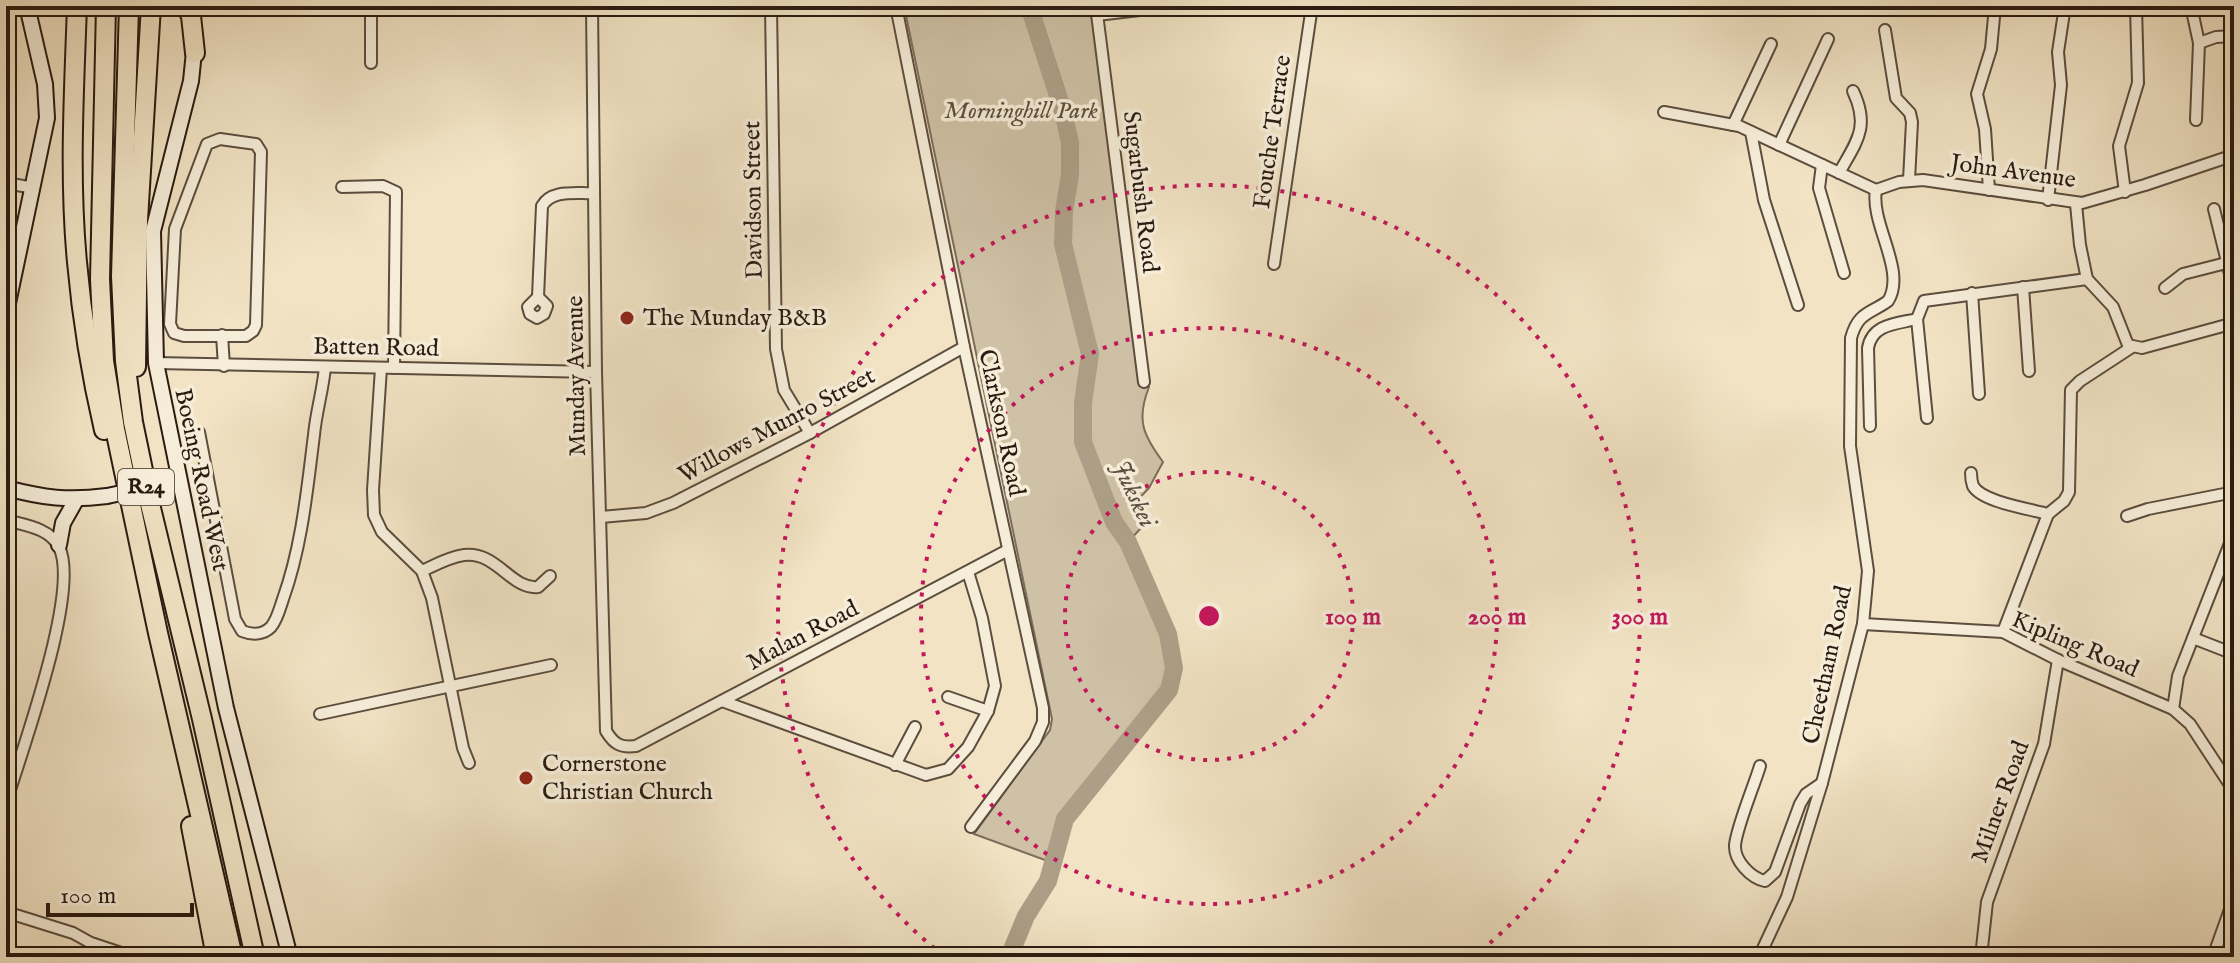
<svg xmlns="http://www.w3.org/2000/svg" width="2240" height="963" viewBox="0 0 2240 963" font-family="'IM FELL English',serif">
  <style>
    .green { fill: #cfc1a6; stroke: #7c6e5c; stroke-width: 2 }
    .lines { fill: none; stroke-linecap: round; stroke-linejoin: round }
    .river { stroke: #ad9f87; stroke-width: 18 }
    .street-casing { stroke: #5c4d3e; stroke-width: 14 }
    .secondary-casing { stroke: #2a1b11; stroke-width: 18 }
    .highway-casing { stroke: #2a1b11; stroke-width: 22 }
    .street { stroke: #f6edd9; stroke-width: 10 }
    .secondary { stroke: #f6edd9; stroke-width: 14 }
    .highway { stroke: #f1e3c4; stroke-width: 18 }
    .secondary-bridge-casing { stroke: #2a1b11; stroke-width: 18; stroke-linecap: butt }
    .secondary-bridge { stroke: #f6edd9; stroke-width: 14 }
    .ring { fill: none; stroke: #c2185b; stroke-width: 4; stroke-dasharray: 4 8 }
    .poi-dot { fill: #8f2418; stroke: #f6edd9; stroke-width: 3 }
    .labels { text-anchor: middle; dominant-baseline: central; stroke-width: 7; stroke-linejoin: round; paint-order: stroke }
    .shield { fill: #f6edd9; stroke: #675a4d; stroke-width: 2 }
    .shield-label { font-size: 22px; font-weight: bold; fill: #2a1b11 }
    .park-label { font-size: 24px; font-style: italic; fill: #5c4d3e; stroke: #f6edd9 }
    .street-label { font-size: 24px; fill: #2a1b11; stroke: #f6edd9 }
    .poi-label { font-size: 24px; fill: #2a1b11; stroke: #f6edd9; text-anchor: start }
    .water-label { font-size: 26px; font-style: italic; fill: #5e5040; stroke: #f6edd9 }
    .centre { fill: #c2185b; stroke: #f6edd9; stroke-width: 4 }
    .ring-label { font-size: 24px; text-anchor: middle; font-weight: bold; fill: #c2185b; stroke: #f6edd9; stroke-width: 7; stroke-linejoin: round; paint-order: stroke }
  </style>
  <rect width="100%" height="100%" fill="#f1e3c4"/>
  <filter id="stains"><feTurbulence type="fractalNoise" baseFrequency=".0025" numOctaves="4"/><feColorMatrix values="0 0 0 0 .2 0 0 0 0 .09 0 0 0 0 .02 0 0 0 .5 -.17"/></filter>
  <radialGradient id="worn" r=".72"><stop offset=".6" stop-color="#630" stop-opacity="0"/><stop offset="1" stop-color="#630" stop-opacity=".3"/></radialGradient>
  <path class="green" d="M904,6H1100L1149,387C1136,420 1143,435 1163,462L1149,488L1132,506L1141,528L1128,542L1168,634L1174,668L1169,690L1065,819L1053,863L974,834L1050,730L1052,719Z"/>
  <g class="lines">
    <path class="river" d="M1009,957L1026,916L1048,881L1065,819L1169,690L1174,668L1168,634L1128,542L1114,522L1083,442V403L1090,354L1063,244L1064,211L1070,175V143L1063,111L1029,6"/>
    <defs>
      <g id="street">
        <path d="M371,6V63"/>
        <path d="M592,6L596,372L606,731C614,744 620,748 636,746L1008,550"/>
        <path d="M771,6L776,349L784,390L810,433"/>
        <path d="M896,6L964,347L1043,708V722L1035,741L971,827"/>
        <path d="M1096,6L1144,382"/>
        <path d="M2191,6L2199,43L2196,120"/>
        <path d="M1097,15L1174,6"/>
        <path d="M1885,30L1896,98L1910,113L1912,122L1909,180"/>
        <path d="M2199,43L2216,37L2234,36"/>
        <path d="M1664,112L1739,126L1876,190"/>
        <path d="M1733,125L1771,44"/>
        <path d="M1751,132L1764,200L1798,305"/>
        <path d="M220,139L256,144L261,152L256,325L253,331L246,336H184L174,333L170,324L175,229L207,144Z"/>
        <path d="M1779,145L1828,39"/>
        <path d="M1822,165L1819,188L1844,273"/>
        <path d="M1839,173C1857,141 1870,127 1853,91"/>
        <path d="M6,183L34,188"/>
        <path d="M342,187L383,186L396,192L394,368"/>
        <path d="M1876,190L1899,182L1923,180L2082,203L2145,185L2234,155"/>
        <path d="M1989,190L1985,129L1977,94L1991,49L1995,6"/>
        <path d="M2125,192L2119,146L2138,83L2136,6"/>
        <path d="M2048,200L2061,85L2058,52L2065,6"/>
        <path d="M2076,204L2080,245L2087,279L2113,307L2128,345L2142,348L2234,323"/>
        <path d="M2214,209L2234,290"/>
        <path d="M1274,264L1312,6"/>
        <path d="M2023,287L2029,371"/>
        <path d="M2165,288L2183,274L2234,261"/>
        <path d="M1972,293L1979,394"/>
        <path d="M538,297L547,306L544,314L537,318L530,314L528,307L538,297L542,206C552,189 576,194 594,193"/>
        <path d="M222,335L224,366"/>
        <path d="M2230,359L2234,373"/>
        <path d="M156,363L596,372"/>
        <path d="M381,368L373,490L374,515L382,532L422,571L432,598L463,748L469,763"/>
        <path d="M1927,418L1917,319L1924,301L2087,279"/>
        <path d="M1870,426L1868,348C1872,324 1896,324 1917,319"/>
        <path d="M199,432L235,619L242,631C252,635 263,635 271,627C277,620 280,608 283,599C302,546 307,490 314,435C316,412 323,390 325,367"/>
        <path d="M1971,473C1971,476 1972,483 1973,486C1982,502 2030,509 2048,514L2064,501L2069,492L2071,390L2080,381L2132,347"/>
        <path d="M2127,516L2148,509L2234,492"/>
        <path d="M601,517L646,513L673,503L810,433L964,347"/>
        <path d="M6,520C24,525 50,528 59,547C81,590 21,752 6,803"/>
        <path d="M422,571C435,565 449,557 464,555C497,551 511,590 538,587L550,576"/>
        <path d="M1863,624L2003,632L2058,660L2173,709L2190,724L2234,791"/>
        <path d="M2003,632L2048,514"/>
        <path d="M2193,638L2234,654"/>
        <path d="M948,697L988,711"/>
        <path d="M722,701L926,775L948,769L968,747L988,711L995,686L982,618L968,572"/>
        <path d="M2173,709L2178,676L2234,533"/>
        <path d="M320,714L551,665"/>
        <path d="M895,765L915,727"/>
        <path d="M1760,766C1754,786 1737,826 1735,845C1734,861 1751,878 1765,881L1775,872L1800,804L1806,794L1822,783"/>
        <path d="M6,912L73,933L91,943L124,954"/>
        <path d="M1759,957L1787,897L1822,783L1863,624L1868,571L1850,446L1851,338C1858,312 1870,314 1888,301C1907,271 1870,224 1876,190"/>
        <path d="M1981,957L1987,902L2044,744L2058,660"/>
        <path d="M2213,957L2234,898"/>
      </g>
      <g id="secondary">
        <path d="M195,42L191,81L153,231L156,363L226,708L290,957"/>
        <path d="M6,313L47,118L45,84L27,6"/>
        <path d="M6,488C44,498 68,501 107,496"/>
        <path d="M59,545L63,523L76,500"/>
      </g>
      <g id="highway">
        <path d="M77,6C74,91 69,177 77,262C82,318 91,374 104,430"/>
        <path d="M106,6L100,279L104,361L115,429L158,633L233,957"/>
        <path d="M129,6L121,276L125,361L133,422L150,504L202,719L255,957"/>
        <path d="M186,6L191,16L195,53"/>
        <path d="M136,367L138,220L151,6"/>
        <path d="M191,826L216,957"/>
      </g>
    </defs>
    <use href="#street" class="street-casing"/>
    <use href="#secondary" class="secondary-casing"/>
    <use href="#highway" class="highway-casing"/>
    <use href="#street" class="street"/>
    <use href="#secondary" class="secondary"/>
    <use href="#highway" class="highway"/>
    <defs>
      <path id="secondary-bridge" d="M107,496L164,484"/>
    </defs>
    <use href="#secondary-bridge" class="secondary-bridge-casing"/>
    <use href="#secondary-bridge" class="secondary-bridge"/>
  </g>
  <g class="ring">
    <circle cx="1209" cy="616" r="144"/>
    <circle cx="1209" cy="616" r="288"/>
    <path d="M944 956A431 431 0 1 1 1474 956"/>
  </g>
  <g class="poi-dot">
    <circle cx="627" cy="318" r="8"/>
    <circle cx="526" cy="778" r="8"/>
  </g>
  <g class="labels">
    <rect class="shield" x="118" y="469" width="56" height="36" rx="6"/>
    <g class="shield-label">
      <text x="146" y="487">R24</text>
    </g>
    <g class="park-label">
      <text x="1021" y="111">Morninghill Park</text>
    </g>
    <g class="street-label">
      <text transform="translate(1273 132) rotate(-82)">Fouche Terrace</text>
      <text transform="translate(2013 172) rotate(8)">John Avenue</text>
      <text transform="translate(1140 192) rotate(83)">Sugarbush Road</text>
      <text transform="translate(754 200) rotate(-91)">Davidson Street</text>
      <text transform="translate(376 348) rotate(1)">Batten Road</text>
      <text transform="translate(577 376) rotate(-91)">Munday Avenue</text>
      <text transform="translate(1001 423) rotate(78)">Clarkson Road</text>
      <text transform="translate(777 426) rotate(-28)">Willows Munro Street</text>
      <text transform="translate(201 480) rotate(78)">Boeing Road West</text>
      <text transform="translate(803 636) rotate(-28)">Malan Road</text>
      <text transform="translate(2075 645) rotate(23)">Kipling Road</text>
      <text transform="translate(1828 665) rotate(-78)">Cheetham Road</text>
      <text transform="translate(2001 802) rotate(-70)">Milner Road</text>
    </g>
    <g class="poi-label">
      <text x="643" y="318">The Munday B&amp;B</text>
      <text x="542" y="764">Cornerstone<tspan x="542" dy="28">Christian Church</tspan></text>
    </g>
    <g class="water-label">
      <text transform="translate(1134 494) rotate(65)">Jukskei</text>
    </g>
  </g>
  <circle cx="1209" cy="616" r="12" class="centre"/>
  <g class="ring-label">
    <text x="1353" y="624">100 m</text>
    <text x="1497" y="624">200 m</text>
    <text x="1640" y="624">300 m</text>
  </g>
  <rect width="2240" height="963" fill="none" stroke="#f1e3c4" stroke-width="32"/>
  <rect x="8" y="8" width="2224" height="947" fill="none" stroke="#2a1b11" stroke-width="4"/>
  <rect x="16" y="16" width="2208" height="931" fill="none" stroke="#2a1b11" stroke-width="2"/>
  <path d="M48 903v12h144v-12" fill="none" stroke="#2a1b11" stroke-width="4"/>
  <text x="60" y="903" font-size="24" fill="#2a1b11" stroke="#f6edd9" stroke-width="6" paint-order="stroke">100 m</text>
  <rect width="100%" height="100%" filter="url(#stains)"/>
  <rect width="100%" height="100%" fill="url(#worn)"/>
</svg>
